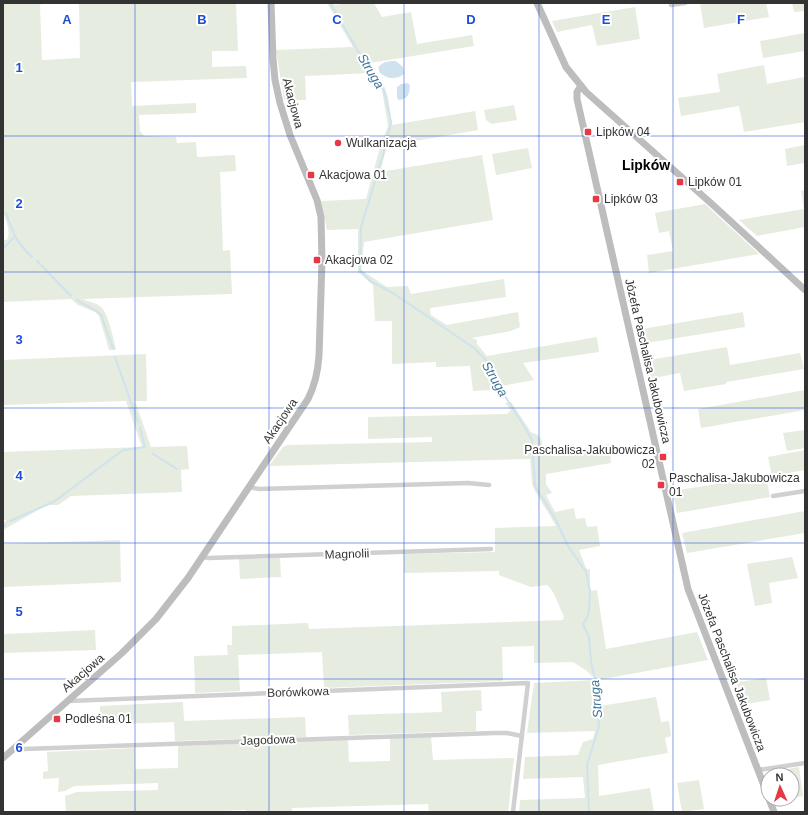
<svg xmlns="http://www.w3.org/2000/svg" width="808" height="815" viewBox="0 0 808 815" font-family="Helvetica,sans-serif">
  <style>
    .green { fill: #e6ecdf }
    .water { fill: #cfe2ee }
    .lines { fill: none; stroke-linecap: round; stroke-linejoin: round }
    .stream { stroke: #cfe2ee; stroke-width: 2 }
    .street { stroke: #d0d0d0; stroke-width: 4.5 }
    .secondary { stroke: #bdbdbd; stroke-width: 7 }
    .grid { fill: none; stroke: #1d4ed8; stroke-width: 1; stroke-opacity: 0.55 }
    .poi-dot { fill: #e63946; stroke: #fff; stroke-width: 1.5 }
    .labels { text-anchor: middle; dominant-baseline: central; stroke-width: 4; stroke-linejoin: round; paint-order: stroke }
    .street-label { font-size: 12px; fill: #333; stroke: #fff }
    .poi-label { font-size: 12px; fill: #333; stroke: #fff; text-anchor: start }
    .water-label { font-size: 13px; font-style: italic; fill: #3f7597; stroke: #fff }
    .quarter-label { font-size: 14px; font-weight: bold; fill: #000; stroke: #fff }
    .grid-label { font-size: 13px; text-anchor: middle; font-weight: bold; fill: #1d4ed8; stroke: #fff; stroke-width: 4; stroke-linejoin: round; paint-order: stroke }
  </style>
  <rect width="100%" height="100%" fill="#fff"/>
  <g class="green">
    <path d="M3,3H44L40,5L42,60L80,58L79,3H236L238,51H212V67L246,66L247,78L131,82L132,106L196,103V113L139,115L140,131L144,136L176,137L177,143L196,142L197,157L235,155L236,171L220,172L223,251L230,250L232,294L83,299C88,302 98,303 102,308C108,314 114,340 116,350H109L99,316L95,312L78,305L71,299L3,302V240H7C11,231 6,221 3,211Z"/>
    <path d="M327,3H333L335,5L347,3H374L382,17L411,12L417,44L472,35L474,46L370,63L383,83L388,97L392,125L475,111L478,130L387,146L380,172L482,155L493,220L364,242L361,270L387,287L408,286L411,294L504,279L506,297L430,308L431,315L447,325L518,312L520,327L511,331L472,338L477,340V344L487,356L597,337L599,352L523,363L534,380L491,388V390L473,391L470,366L436,367V362L392,364V321H375L373,285L358,272V229L327,230L321,201L366,199L380,147L388,126L382,90L371,73L305,76L306,100H284L276,50L353,47Z"/>
    <path d="M700,3H766L769,17L704,28Z"/>
    <path d="M792,3H805V11L794,12Z"/>
    <path d="M635,7L640,39L597,46L592,25L557,32L552,21Z"/>
    <path d="M805,33V51L763,58L760,41Z"/>
    <path d="M764,65L767,84L805,77V122L744,132L739,106L681,116L678,98L720,92L717,74Z"/>
    <path d="M514,105L517,120L492,124L486,120L484,110Z"/>
    <path d="M805,145V163L787,166L785,149Z"/>
    <path d="M528,148L532,168L496,175L492,154Z"/>
    <path d="M805,190V227L757,236L739,220L804,209L801,191Z"/>
    <path d="M705,204L759,254L649,273L647,255L673,251L669,231L659,233L655,213Z"/>
    <path d="M743,312L745,327L640,344L636,330Z"/>
    <path d="M727,347L730,365L800,353L804,369L726,382V384L684,391L680,373L648,379L643,361Z"/>
    <path d="M146,354L147,401H135L151,447L187,446L189,469L181,470L182,492L71,496L58,505H49L40,509L3,530V524L6,520L3,519V452L142,447L126,401L3,405V360Z"/>
    <path d="M805,390V410L701,428L698,409Z"/>
    <path d="M511,402L531,432L538,435L542,441V446L538,456L609,444L611,463L546,474V484L552,493L546,495L555,512L574,508L576,519L585,518L587,527L597,526L600,546L579,550L586,568L590,570V591L597,590L606,649L697,632L708,660L597,680L600,706L656,697L661,722L669,721L671,736L665,738L668,753L598,765L599,796L650,788L654,812H519L520,800L585,798L583,777L523,779L525,757L578,755L583,742L593,739L595,731L527,733L534,683L596,680L587,671L573,662L534,663V646L502,647L503,681L324,688L322,652L238,655L240,691L195,693L194,656L228,655L227,645H232V626L308,623L309,629L563,620L564,616C558,606 556,592 547,585L531,587L499,575V571L404,573V554L495,552V528L556,526L535,491L532,484L530,459L269,466L283,447L288,445L432,442V437L368,439V417L507,414L511,410L505,403Z"/>
    <path d="M805,430V448L787,451L783,433Z"/>
    <path d="M805,450V470L772,476L768,457Z"/>
    <path d="M766,476L770,497L677,513L673,491Z"/>
    <path d="M805,511V533L687,553L682,533Z"/>
    <path d="M120,540L121,582L3,587V544Z"/>
    <path d="M792,557L798,578L769,583L772,603L755,606L747,564Z"/>
    <path d="M280,558L281,577L240,579L239,559Z"/>
    <path d="M95,630L96,650L3,653V634Z"/>
    <path d="M766,678L770,700L739,705L731,683Z"/>
    <path d="M481,690L482,711H476V731L349,735L348,715L442,712L441,692Z"/>
    <path d="M183,702L184,721L305,717L306,737L175,741L174,722L100,725V706Z"/>
    <path d="M431,737L433,760L514,758L508,812H429L428,804L292,808V812H246V810L224,811L223,812H66L65,796L77,792L158,790V783L74,786L65,791L58,792L59,778L43,779V772L48,771L47,752L135,748V769L178,768V745L348,739L349,762L390,761V738Z"/>
    <path d="M799,767L803,796L792,798V775L768,776L767,773Z"/>
    <path d="M699,780L704,809L682,812L677,783Z"/>
  </g>
  <g class="water">
    <path d="M391,61H396L403,67L404,74C389,87 363,65 391,61Z"/>
    <path d="M408,83L410,86C409,94 408,99 399,100L397,98V87L401,84Z"/>
  </g>
  <g class="lines">
    <g class="stream">
      <path d="M330,3L365,63L384,91L391,122L383,155L361,227L360,270L370,281L393,293L474,348L489,363L503,393L524,426L532,440L535,486L556,520L568,546L586,572L590,591L589,609L588,616L583,624L589,637L591,662L595,679L594,697L598,712L599,726L587,765L589,812"/>
      <path d="M3,204V205"/>
      <path d="M6,213C13,233 16,242 32,257"/>
      <path d="M3,249L14,237"/>
      <path d="M37,261L71,296"/>
      <path d="M77,300C85,306 95,308 101,315L113,348"/>
      <path d="M115,357L138,422"/>
      <path d="M153,454L177,469"/>
      <path d="M10,521L55,501L123,450L145,447L140,428"/>
      <path d="M3,527L5,525"/>
    </g>
    <g class="street">
      <path d="M671,5L685,3"/>
      <path d="M249,487L259,489L468,483L489,485"/>
      <path d="M773,496L805,491"/>
      <path d="M203,557L209,558L491,549"/>
      <path d="M68,701L528,683L513,812"/>
      <path d="M15,747L24,749L495,733H507L522,736"/>
      <path d="M758,770L805,763"/>
    </g>
    <g class="secondary">
      <path d="M537,3L566,67L586,92L713,205L805,290"/>
      <path d="M581,86L577,92V99L688,589L768,796"/>
      <path d="M3,758L122,653L156,619L188,578L308,399C315,385 318,371 319,356L322,261L321,217L317,200L290,135L280,103L275,80L273,59L271,3"/>
      <path d="M769,799L774,812"/>
    </g>
  </g>
  <path class="grid" d="M135,3V812M269,3V812M404,3V812M539,3V812M673,3V812M3,136H805M3,272H805M3,408H805M3,543H805M3,679H805"/>
  <g class="poi-dot">
    <rect x="584" y="128" width="8" height="8" rx="2"/>
    <circle cx="338" cy="143" r="4"/>
    <rect x="307" y="171" width="8" height="8" rx="2"/>
    <rect x="676" y="178" width="8" height="8" rx="2"/>
    <rect x="592" y="195" width="8" height="8" rx="2"/>
    <rect x="313" y="256" width="8" height="8" rx="2"/>
    <rect x="659" y="453" width="8" height="8" rx="2"/>
    <rect x="657" y="481" width="8" height="8" rx="2"/>
    <rect x="53" y="715" width="8" height="8" rx="2"/>
  </g>
  <g class="labels">
    <g class="street-label">
      <text transform="translate(293 103) rotate(75)">Akacjowa</text>
      <text transform="translate(648 361) rotate(77)">Józefa Paschalisa Jakubowicza</text>
      <text transform="translate(280 421) rotate(-56)">Akacjowa</text>
      <text transform="translate(347 554) rotate(-2)">Magnolii</text>
      <text transform="translate(732 672) rotate(69)">Józefa Paschalisa Jakubowicza</text>
      <text transform="translate(83 673) rotate(-41)">Akacjowa</text>
      <text transform="translate(298 692) rotate(-2)">Borówkowa</text>
      <text transform="translate(268 740) rotate(-2)">Jagodowa</text>
    </g>
    <g class="poi-label">
      <text x="596" y="132">Lipków 04</text>
      <text x="346" y="143">Wulkanizacja</text>
      <text x="319" y="175">Akacjowa 01</text>
      <text x="688" y="182">Lipków 01</text>
      <text x="604" y="199">Lipków 03</text>
      <text x="325" y="260">Akacjowa 02</text>
      <text x="655" y="450" text-anchor="end">Paschalisa-Jakubowicza<tspan x="655" dy="14">02</tspan></text>
      <text x="669" y="478">Paschalisa-Jakubowicza<tspan x="669" dy="14">01</tspan></text>
      <text x="65" y="719">Podleśna 01</text>
    </g>
    <g class="water-label">
      <text transform="translate(371 71) rotate(59)">Struga</text>
      <text transform="translate(495 379) rotate(60)">Struga</text>
      <text transform="translate(596 699) rotate(-95)">Struga</text>
    </g>
    <g class="quarter-label">
      <text x="646" y="165">Lipków</text>
    </g>
  </g>
  <g class="grid-label">
    <text x="67" y="24">A</text>
    <text x="202" y="24">B</text>
    <text x="337" y="24">C</text>
    <text x="471" y="24">D</text>
    <text x="606" y="24">E</text>
    <text x="741" y="24">F</text>
    <text x="19" y="72">1</text>
    <text x="19" y="208">2</text>
    <text x="19" y="344">3</text>
    <text x="19" y="480">4</text>
    <text x="19" y="616">5</text>
    <text x="19" y="752">6</text>
  </g>
  <rect width="808" height="815" fill="none" stroke="#333333" stroke-width="8"/>
  <g transform="translate(780 787) rotate(357)"><circle r="19" fill="#ffffff" stroke="#adadad"/>
  <path d="M0-3L7 15L0 10L-7 15Z" fill="#e63946"/>
  <text y="-6" font-size="11" font-weight="bold" text-anchor="middle" fill="#333333">N</text>
  </g>
</svg>
